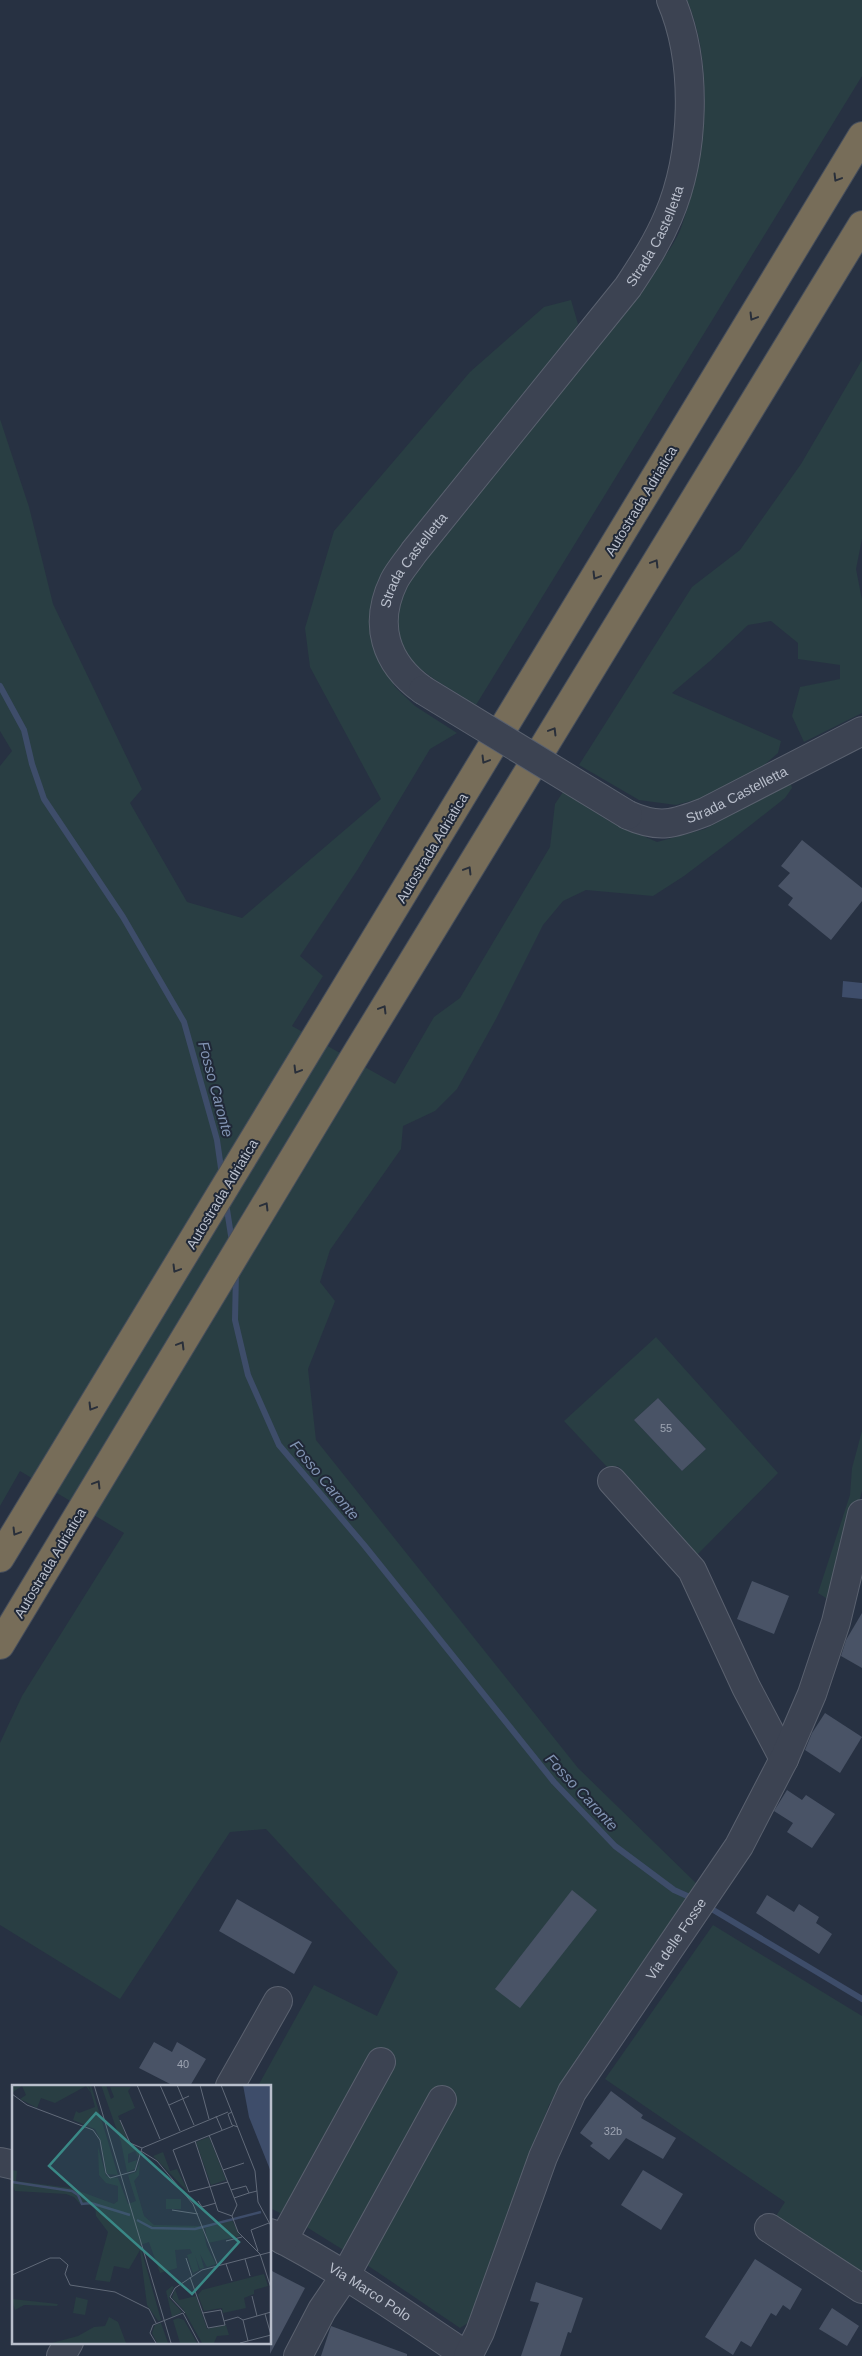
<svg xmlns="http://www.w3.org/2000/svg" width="862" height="2356" viewBox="0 0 862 2356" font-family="Helvetica,sans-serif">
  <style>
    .green { fill: #293e43; fill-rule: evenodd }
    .water { fill: #3e4d6a }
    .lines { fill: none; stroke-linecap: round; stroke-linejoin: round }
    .stream { stroke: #3e4d6a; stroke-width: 6 }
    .building { fill: #495366 }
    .minor-casing { stroke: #5a616f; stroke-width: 30 }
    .highway-casing { stroke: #464e5c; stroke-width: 30 }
    .minor { stroke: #3c4352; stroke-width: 28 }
    .highway { stroke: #776d59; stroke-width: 28 }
    .minor-bridge-casing { stroke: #5a616f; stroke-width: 30; stroke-linecap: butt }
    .minor-bridge { stroke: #3c4352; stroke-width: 28 }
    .oneway { stroke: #292f3a }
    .labels { text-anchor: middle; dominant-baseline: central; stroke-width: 4; stroke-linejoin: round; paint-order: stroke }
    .number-label { font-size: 11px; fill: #9da4b2 }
    .street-label { font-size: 14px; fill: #b9bfcc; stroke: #202837 }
    .water-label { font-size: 15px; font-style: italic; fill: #8193b2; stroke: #202837 }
    .inset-river { fill: none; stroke: #3e4d6a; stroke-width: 2.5 }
    .inset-road { fill: none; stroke: #616a79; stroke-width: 1 }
    .view { fill: #3a8886; fill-opacity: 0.15; stroke: #3a8886; stroke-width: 2.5 }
    .inset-edge { fill: none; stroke: #b9bfcc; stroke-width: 2.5 }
  </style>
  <rect width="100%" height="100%" fill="#273142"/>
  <g class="green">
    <path d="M687,0H862V76L476,705L434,679L407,659L397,635L398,601L419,567L654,274C662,259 675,244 681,228C705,161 716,67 687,0Z"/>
    <path d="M571,300L578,324L558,356L393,562L383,663L395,687L415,706L457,733L430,749L358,869L300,956L323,976L292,1026L395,1084L434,1017L460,998L550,847L555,804L563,792L609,821L657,842L705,829L781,787L791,784L792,788L785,798L733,839L684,876L653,896L586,890L563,901L543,925L496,1019L457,1089L435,1111L403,1126L401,1149L330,1250L320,1282L335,1301L308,1369L316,1440L578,1768L699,1886L549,2105L471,2321L460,2328L367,2265L452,2105L345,2251L300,2223L270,2208V2086H258L314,1985L377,2016L398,1972L266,1829L230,1832L120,1999L0,1925V1743L22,1696L124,1533L20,1471L0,1506V766L12,751L0,731V419L29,507L53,604L142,789L130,803L187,902L242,918L381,799L310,667L305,628L334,531L470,372L544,307Z"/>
    <path d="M862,360V539L856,569L862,600V713L804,742L792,716L800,687L840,679V665L798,659V643L771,621L748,625L710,661L672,693L781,741L778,753L762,767L713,795L676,805L639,800L579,765L692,587L740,550L801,464Z"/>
    <path d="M656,1337L778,1473L692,1560L624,1486L628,1477L618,1466L608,1468L564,1421ZM658,1398L706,1449L682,1471L634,1420Z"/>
    <path d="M862,1431V1491L834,1603L818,1593L850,1495L852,1468Z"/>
    <path d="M713,1925L862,2016V2277L774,2219L785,2202L605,2079Z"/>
  </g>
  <path class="water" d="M843,981L862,983V999L842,997Z"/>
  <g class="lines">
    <g class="stream">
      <path d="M0,686L24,730L32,764L44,799L123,917L184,1022L217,1140L222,1175"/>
      <path d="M226,1203L232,1242"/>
      <path d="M236,1272L235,1320L248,1375L279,1445L364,1545L554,1782L615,1846L674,1890L694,1899"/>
      <path d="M705,1905L862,1999"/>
    </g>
  </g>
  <g class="building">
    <path d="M802,840L862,888V901L831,940L788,905L793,898L778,886L790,873L781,866Z"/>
    <path d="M658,1398L706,1449L682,1471L634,1420Z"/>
    <path d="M752,1581L789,1596L774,1634L737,1619Z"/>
    <path d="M862,1613V1668L841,1656L846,1640Z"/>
    <path d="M825,1713L862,1737L840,1773L805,1750L812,1733Z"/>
    <path d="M787,1790L802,1800L806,1795L835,1814L812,1848L787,1832L793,1823L774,1811Z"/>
    <path d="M572,1890L597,1910L520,2008L495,1989Z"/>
    <path d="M767,1895L794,1912L799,1904L819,1917L816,1923L832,1934L819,1954L756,1913Z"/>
    <path d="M237,1899L312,1942L294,1974L219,1931Z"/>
    <path d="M154,2042L172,2052L177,2042L206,2059L190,2086H174L139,2068Z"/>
    <path d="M611,2091L643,2115L641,2118L676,2138L663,2159L626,2138L609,2160L590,2146L593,2143L580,2133Z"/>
    <path d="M643,2170L683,2194L661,2230L621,2205Z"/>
    <path d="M755,2259L802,2289L790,2310L783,2305L776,2316L771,2313L751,2347L741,2341L733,2355L705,2337Z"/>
    <path d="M270,2270L305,2288L270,2354Z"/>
    <path d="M536,2282L583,2298L571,2333L568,2332L560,2356H521L539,2303L530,2301Z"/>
    <path d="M832,2308L859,2326L847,2346L819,2329Z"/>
    <path d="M331,2326L407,2354V2356H321Z"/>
  </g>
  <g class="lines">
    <defs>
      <g id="minor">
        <path id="s1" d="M423,690C385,663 373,624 394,581C399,571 408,561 414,552L628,287C643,264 657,243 668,217C695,154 698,63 671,0"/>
        <path id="s2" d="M628,815C659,829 674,824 705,812L862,731"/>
        <path d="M612,1481L692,1570L746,1687L784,1759"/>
        <path d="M230,2086L278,2001"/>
        <path d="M0,2162L14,2165"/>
        <path d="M769,2228L862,2289"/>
        <path id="s3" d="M270,2233C339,2268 403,2313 467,2356"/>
        <path d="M283,2240L381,2062"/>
        <path d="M61,2356L69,2342"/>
        <path d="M298,2356L322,2310L345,2276L442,2100"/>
        <path id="s4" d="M468,2356L480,2332L543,2157L572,2092L739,1846L784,1759L812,1694L836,1622L862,1514"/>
      </g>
      <g id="highway">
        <path d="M0,1558L862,136"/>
        <path d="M0,1645L358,1051L862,225"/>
      </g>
    </defs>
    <use href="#minor" class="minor-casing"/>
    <use href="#highway" class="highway-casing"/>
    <use href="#minor" class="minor"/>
    <use href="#highway" class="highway"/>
    <defs>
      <path id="minor-bridge" d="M423,690L628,815"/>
    </defs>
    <use href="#minor-bridge" class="minor-bridge-casing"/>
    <use href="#minor-bridge" class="minor-bridge"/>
  </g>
  <defs><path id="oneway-chevron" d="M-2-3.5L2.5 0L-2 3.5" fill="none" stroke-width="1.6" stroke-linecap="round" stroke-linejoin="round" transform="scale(1.25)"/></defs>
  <g class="oneway">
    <use href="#oneway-chevron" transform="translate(837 178) rotate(121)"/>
    <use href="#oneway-chevron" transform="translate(753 317) rotate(121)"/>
    <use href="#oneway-chevron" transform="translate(655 563) rotate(-59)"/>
    <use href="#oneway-chevron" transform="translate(596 576) rotate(121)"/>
    <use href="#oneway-chevron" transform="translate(553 731) rotate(-59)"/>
    <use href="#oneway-chevron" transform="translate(485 760) rotate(121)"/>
    <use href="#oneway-chevron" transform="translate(468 870) rotate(-59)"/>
    <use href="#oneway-chevron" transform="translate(383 1009) rotate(-59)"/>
    <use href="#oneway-chevron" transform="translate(297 1070) rotate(121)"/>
    <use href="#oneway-chevron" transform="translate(265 1206) rotate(-59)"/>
    <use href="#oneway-chevron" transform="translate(176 1269) rotate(121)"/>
    <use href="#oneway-chevron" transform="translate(181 1345) rotate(-59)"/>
    <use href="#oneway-chevron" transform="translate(92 1407) rotate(121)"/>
    <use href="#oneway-chevron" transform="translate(97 1484) rotate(-59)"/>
    <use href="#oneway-chevron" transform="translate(16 1532) rotate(121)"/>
  </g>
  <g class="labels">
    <g class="number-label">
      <text x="666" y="1428">55</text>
      <text x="183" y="2064">40</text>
      <text x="613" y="2131">32b</text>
    </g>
    <g class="street-label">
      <text stroke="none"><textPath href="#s1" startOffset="558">Strada Castelletta</textPath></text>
      <text transform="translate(641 501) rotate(-59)">Autostrada Adriatica</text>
      <text stroke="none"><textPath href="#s1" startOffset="152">Strada Castelletta</textPath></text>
      <text stroke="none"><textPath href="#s2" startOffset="116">Strada Castelletta</textPath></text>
      <text transform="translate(432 848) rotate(-59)">Autostrada Adriatica</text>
      <text transform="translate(222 1194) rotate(-59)">Autostrada Adriatica</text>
      <text transform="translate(50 1563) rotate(-59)">Autostrada Adriatica</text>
      <text stroke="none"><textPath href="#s4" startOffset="469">Via delle Fosse</textPath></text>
      <text stroke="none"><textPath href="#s3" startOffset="116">Via Marco Polo</textPath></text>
    </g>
    <g class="water-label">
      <text transform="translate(216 1089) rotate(75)">Fosso Caronte</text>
      <text transform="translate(325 1480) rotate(50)">Fosso Caronte</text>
      <text transform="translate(582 1792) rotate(47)">Fosso Caronte</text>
    </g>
  </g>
  <g transform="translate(12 2085)">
    <rect width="259" height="259" fill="#273142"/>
    <path d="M0,0H76L79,8L74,1L43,18L29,13L25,23L8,14L14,10L10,1L1,7ZM77,0H79L106,90L95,89L89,56L83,44L61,35L64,26L67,28L83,22ZM89,0H94L99,14L102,12L98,2H119L116,6L123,23L106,31L117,58L128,66L126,72L123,66L116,69V78L125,75L123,84L115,87L109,57ZM197,52L214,95L199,100L184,57ZM86,62L94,91L106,93L116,119L124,116L116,90L124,87L128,76L127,90L122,96L132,131L142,140L190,141L195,162L204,179L195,182L188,169L192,183L188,184L183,170L187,185L181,188L175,170L180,168L178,164L163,165L165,183L148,188L137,157L128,160L149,235L146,236L135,220L128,165L117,184L102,181L98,197L83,195L96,147L84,131L83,121L68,119L62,112L54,109L3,106L0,98V85L5,86L4,96L59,103L102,119L106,116V101L94,98L87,90ZM151,67L158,86L165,84L177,108L141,71ZM154,114H169V124H154ZM220,135L228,151L196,158L193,143ZM252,189L256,201L242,205V209L232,213L234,223L211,228L210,223L192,226L186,210L190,205ZM160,201L162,202L157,213L170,227L160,232L154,206ZM163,204L167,215L184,211L195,244L214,240L217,250L205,251L202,258H190L171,224L160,213ZM64,212L76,215L73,230L61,228ZM0,214L46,219L45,221L12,220L3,225ZM97,232L106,237L114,258H40L66,251L82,242L93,241ZM166,233L172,235L185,258H168L161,235ZM149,238L156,258H145L140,248L143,240Z" fill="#293e43"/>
    <path d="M231,0H259V87L237,32Z" fill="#3e4d6a"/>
    <path class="inset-river" d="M0,97L60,106L66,110L70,119L79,118L118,130M125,135L140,143L183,144L249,127"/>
    <path class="inset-road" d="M82,0L159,258M125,0L148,54M148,0L168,46M165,0L182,40M188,0L197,34M209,0L243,86L246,117L259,141M0,9L15,20L81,45L88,55L94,88L98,93L123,86L130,63M157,20L177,11M220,27L216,29L220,40L226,42M204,31L210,45M108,35L118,58L130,63M197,50L225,120L220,131M183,56L206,126L220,131M130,63L216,27M129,66L145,76L181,119L206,181M211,85L232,78M216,97L177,107L161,65L221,41M219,105L234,101L237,108L245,106M222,113L237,108M186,116L190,122L204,118M160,125L186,129M220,131L226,147L248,169L259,203M214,156L230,152M246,166L239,145L257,138M174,173L180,191M233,174L238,191M214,179L220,196M0,190L38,173H48L56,180L53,189L58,200L103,207L137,224L144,238M178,192L196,243L213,240L209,225L191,228M240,211L245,231M173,228L158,212L163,203L190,185L259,167M253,229L259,250M231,235L259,227M231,235L236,256M212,236L226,232L231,235M144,258L138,248L141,240L171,228L187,258M228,258L259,250"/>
    <path class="view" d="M84,28L227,157L180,209L37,81Z"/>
    <rect width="259" height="259" class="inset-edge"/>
  </g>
</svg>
